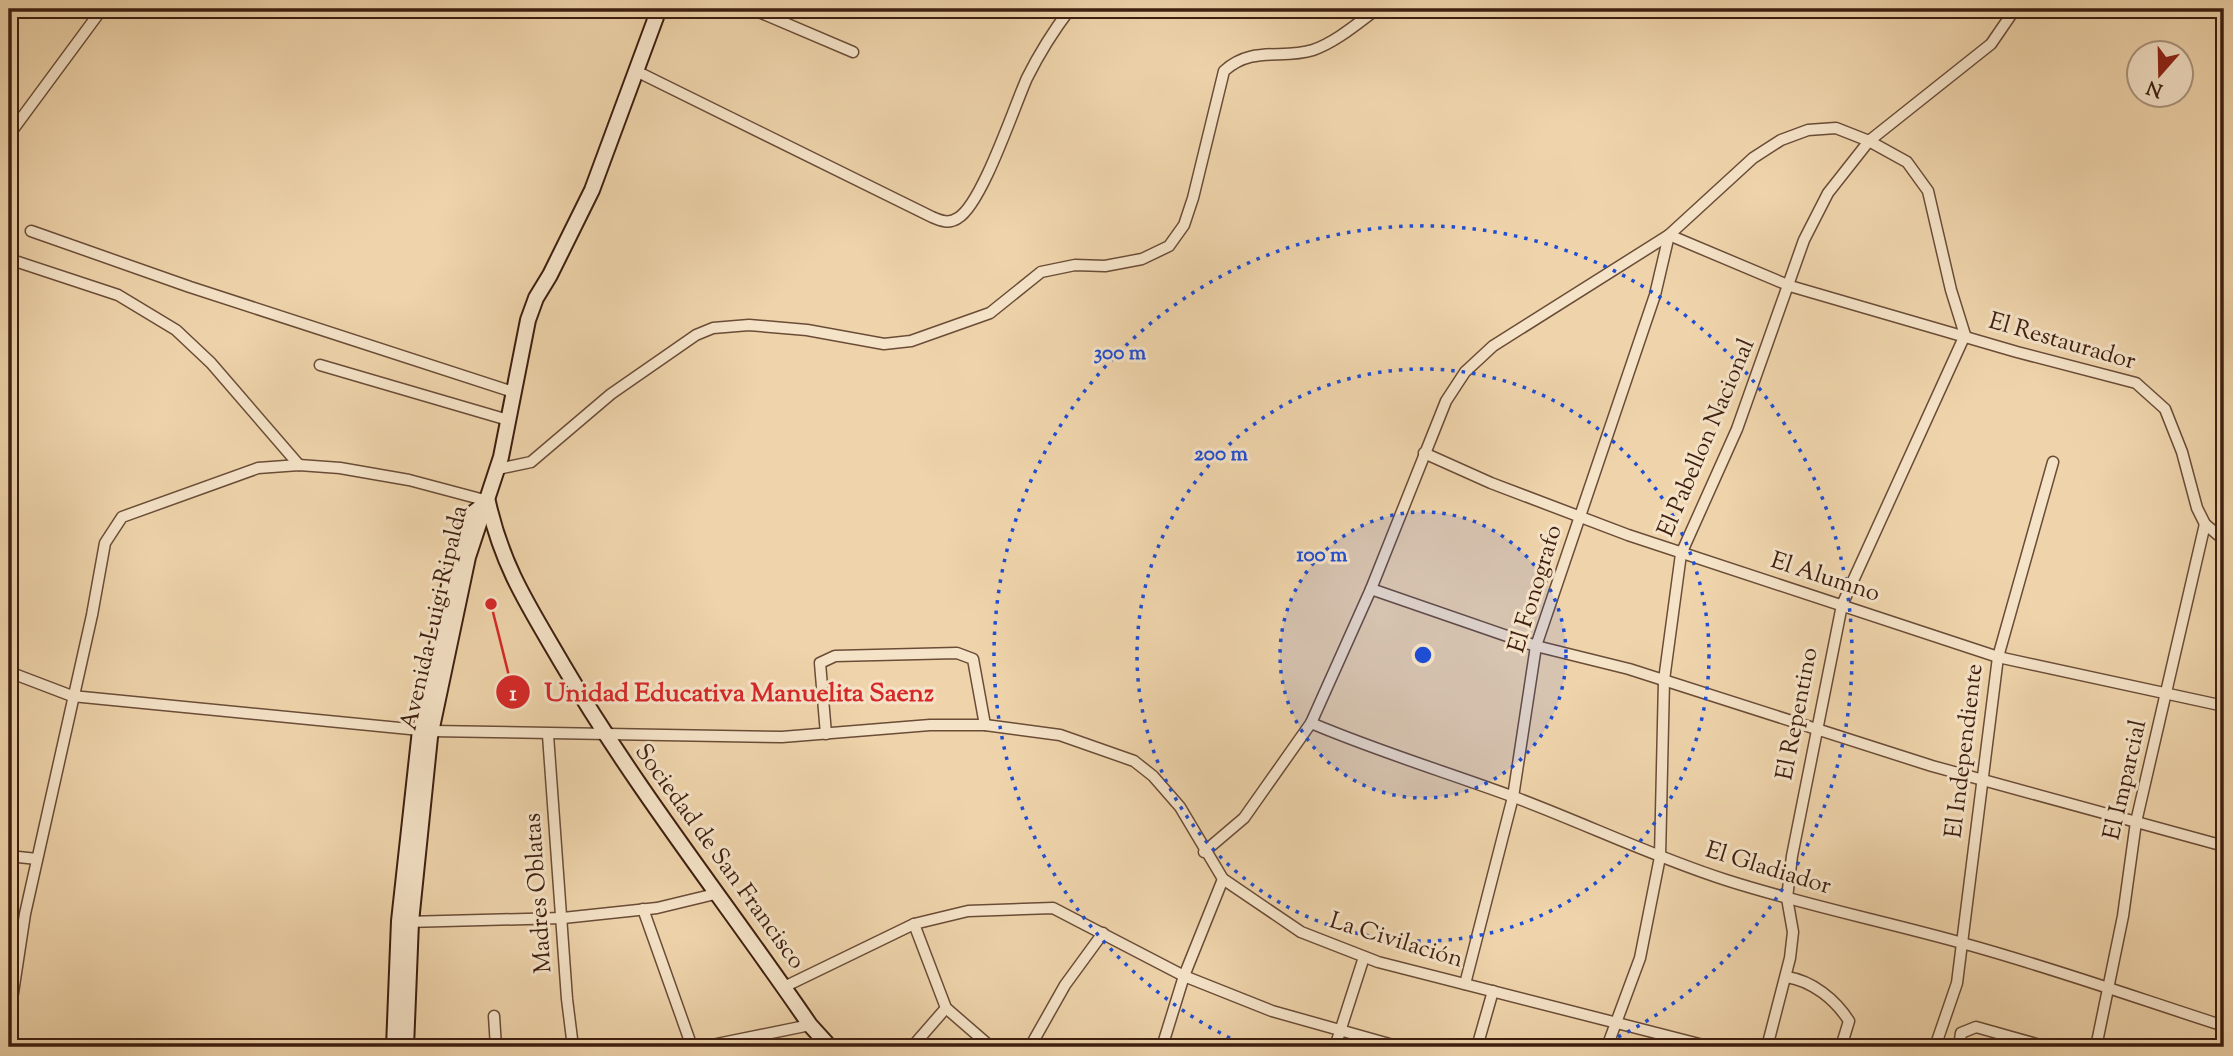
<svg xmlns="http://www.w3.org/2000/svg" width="2233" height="1056" viewBox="0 0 2233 1056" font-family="'Sorts Mill Goudy',serif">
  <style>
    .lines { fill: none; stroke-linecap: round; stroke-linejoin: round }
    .street-casing { stroke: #6a4c37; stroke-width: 13 }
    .secondary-casing { stroke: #3d1e10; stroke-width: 18 }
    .street { stroke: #f5e3c8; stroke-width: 10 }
    .secondary { stroke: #f5e3c8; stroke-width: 14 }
    .ring { fill: none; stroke: #1d4ed8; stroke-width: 3.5; stroke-dasharray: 3.5 7 }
    .labels { text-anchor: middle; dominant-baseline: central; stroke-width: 6; stroke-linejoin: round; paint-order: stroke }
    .street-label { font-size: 24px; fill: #3d1e10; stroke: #f5e3c8 }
    .centre { fill: #1d4ed8; stroke: #f5e3c8; stroke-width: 3.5 }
    .ring-label { font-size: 21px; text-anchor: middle; font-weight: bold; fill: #1d4ed8; stroke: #f5e3c8; stroke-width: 6; stroke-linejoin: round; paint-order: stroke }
    .leader { fill: none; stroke: #d62828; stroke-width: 2.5 }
    .callout-dot { fill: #d62828; stroke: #f5e3c8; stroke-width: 2.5 }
    .mark-label { font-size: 21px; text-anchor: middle; font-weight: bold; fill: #fff }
    .callout-label { font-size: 26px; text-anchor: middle; font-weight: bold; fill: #d62828; stroke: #f5e3c8; stroke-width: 6; stroke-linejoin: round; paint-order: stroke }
  </style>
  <rect width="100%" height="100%" fill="#efd4ab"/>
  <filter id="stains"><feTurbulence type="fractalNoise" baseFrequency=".00286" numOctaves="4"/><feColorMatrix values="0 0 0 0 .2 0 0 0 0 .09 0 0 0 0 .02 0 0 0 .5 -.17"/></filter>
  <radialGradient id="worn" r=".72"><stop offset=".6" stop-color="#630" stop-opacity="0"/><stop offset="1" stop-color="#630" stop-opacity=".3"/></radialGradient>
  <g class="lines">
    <defs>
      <g id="street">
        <path d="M752,9L853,52"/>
        <path d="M638,72L932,217C941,221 949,224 958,218C982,204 1014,107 1027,78C1039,54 1054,30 1070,9"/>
        <path d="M9,135L102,9"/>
        <path d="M31,231L190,287L513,392"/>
        <path d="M9,259L118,295L176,330L211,363L299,465"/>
        <path d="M320,365L508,420"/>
        <path d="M1424,453L1491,483L1628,535L1998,657L2224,706"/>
        <path d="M498,469L531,462L611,394L696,335L713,328L749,325L807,330L884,344L911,341L990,313L1041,272L1075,265L1105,266L1142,259L1169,246L1184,225L1193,198L1224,71C1253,45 1282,60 1313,50C1336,42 1358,23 1377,9"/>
        <path d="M1371,589L1536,646L1629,669L1932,766L2224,846"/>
        <path d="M9,672L72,696L420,730"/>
        <path d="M1311,723C1377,751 1446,772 1514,797C1586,824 1654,857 1726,880C1804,905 1883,921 1962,943C2050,967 2137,998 2224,1026"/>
        <path d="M431,731L782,737L930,725H985L1060,735L1134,761L1153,776L1180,807L1223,879L1301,932L1378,962L1711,1047"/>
        <path d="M826,734L820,663L835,656L957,653L973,659L985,725"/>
        <path d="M548,735L567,999L573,1047"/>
        <path d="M1204,852L1244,818L1311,723L1371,589L1446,401L1465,372L1493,346L1669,235L1790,286L2017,352L2136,383L2165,409L2182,452L2197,508L2205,524L2224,540"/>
        <path d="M9,856L37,859"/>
        <path d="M643,909L692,1047"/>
        <path d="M406,922L563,918L657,908L715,894"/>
        <path d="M914,924L946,1008L991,1047"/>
        <path d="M1787,977C1812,981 1835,999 1849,1021L1841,1047"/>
        <path d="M1465,984L1513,797L1536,646L1655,295L1669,235L1753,158L1781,140L1808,130L1836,128L1869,141L1907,162L1928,191L1951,290L1965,335"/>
        <path d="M784,987L914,924L968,911L1053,908L1184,976L1272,1011L1400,1047"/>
        <path d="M494,1016L496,1047"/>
        <path d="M9,1019L25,914L92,615L105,543L122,517L258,468L299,465L340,468L409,480L488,501"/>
        <path d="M702,1047L810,1025"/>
        <path d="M912,1047L946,1008"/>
        <path d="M1030,1047L1065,985L1103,933"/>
        <path d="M1162,1047L1184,976L1223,879"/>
        <path d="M1335,1047L1364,957"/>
        <path d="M1477,1047L1493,991"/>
        <path d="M1607,1047L1640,958L1660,857L1664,680L1681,554L1737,429L1804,240L1828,193L1869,141L1991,44L2015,9"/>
        <path d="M1767,1047L1790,958L1793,932L1787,898L1792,856L1842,605L1965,335"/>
        <path d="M1935,1047L1957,983L1998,657L2053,462"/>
        <path d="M1959,1047L1961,1033L1976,1027L2047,1047"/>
        <path d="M2096,1047L2123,916L2136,822L2205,524"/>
      </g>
      <g id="secondary">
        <path d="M488,502C503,569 530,608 563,665C637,791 728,905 810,1025L830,1047"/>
        <path d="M394,1047L399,921L420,730L455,555L469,516L487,502"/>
        <path d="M406,1047L411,922L430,737L468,557L501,457L528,320L536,298L550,275L592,190L659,9"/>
      </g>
    </defs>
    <use href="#street" class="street-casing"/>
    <use href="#secondary" class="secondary-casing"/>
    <use href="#street" class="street"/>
    <use href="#secondary" class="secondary"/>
  </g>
  <circle cx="1423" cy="655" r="143" fill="#1d4ed8" fill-opacity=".12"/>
  <g class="ring">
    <circle cx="1423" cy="655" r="143"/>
    <circle cx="1423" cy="655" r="286"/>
    <path d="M1249 1047A429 429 0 1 1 1597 1047"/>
  </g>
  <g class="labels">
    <g class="street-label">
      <text transform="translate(2062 342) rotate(16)">El Restaurador</text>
      <text transform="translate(1707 438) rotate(-67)">El Pabellon Nacional</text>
      <text transform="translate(1825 578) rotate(18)">El Alumno</text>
      <text transform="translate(1536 589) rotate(-73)">El Fonografo</text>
      <text transform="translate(435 618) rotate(-77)">Avenida Luigi Ripalda</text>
      <text transform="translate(1798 714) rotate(-79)">El Repentino</text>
      <text transform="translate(1965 751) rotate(-83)">El Independiente</text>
      <text transform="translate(2126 780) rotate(-77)">El Imparcial</text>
      <text transform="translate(719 857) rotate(54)">Sociedad de San Francisco</text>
      <text transform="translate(1768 869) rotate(17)">El Gladiador</text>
      <text transform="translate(539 893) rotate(-94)">Madres Oblatas</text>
      <text transform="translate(1396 941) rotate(17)">La Civilación</text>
    </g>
  </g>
  <circle cx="1423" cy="655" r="10" class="centre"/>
  <g class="ring-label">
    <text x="1120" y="359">300 m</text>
    <text x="1221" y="460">200 m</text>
    <text x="1322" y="561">100 m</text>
  </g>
  <path class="leader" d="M491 604L513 692"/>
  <g class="callout-dot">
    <circle cx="491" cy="604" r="7"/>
    <circle cx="513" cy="692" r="18"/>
  </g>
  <g class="mark-label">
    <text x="513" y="700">1</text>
  </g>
  <g class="callout-label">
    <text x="739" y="701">Unidad Educativa Manuelita Saenz</text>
  </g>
  <rect width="2233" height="1056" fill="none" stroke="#efd4ab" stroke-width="35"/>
  <rect x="10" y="10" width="2212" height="1035" fill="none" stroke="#3d1e10" stroke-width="3.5"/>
  <rect x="18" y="18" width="2198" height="1021" fill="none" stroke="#3d1e10" stroke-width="2"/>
  <g transform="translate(2160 74) rotate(200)"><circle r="33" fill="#f5e3c8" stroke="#ab947e" stroke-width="2"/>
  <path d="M0-5L12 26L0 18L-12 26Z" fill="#8f2418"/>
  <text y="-10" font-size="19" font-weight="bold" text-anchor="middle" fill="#3d1e10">N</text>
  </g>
  <rect width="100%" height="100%" filter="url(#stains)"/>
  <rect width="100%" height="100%" fill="url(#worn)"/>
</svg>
